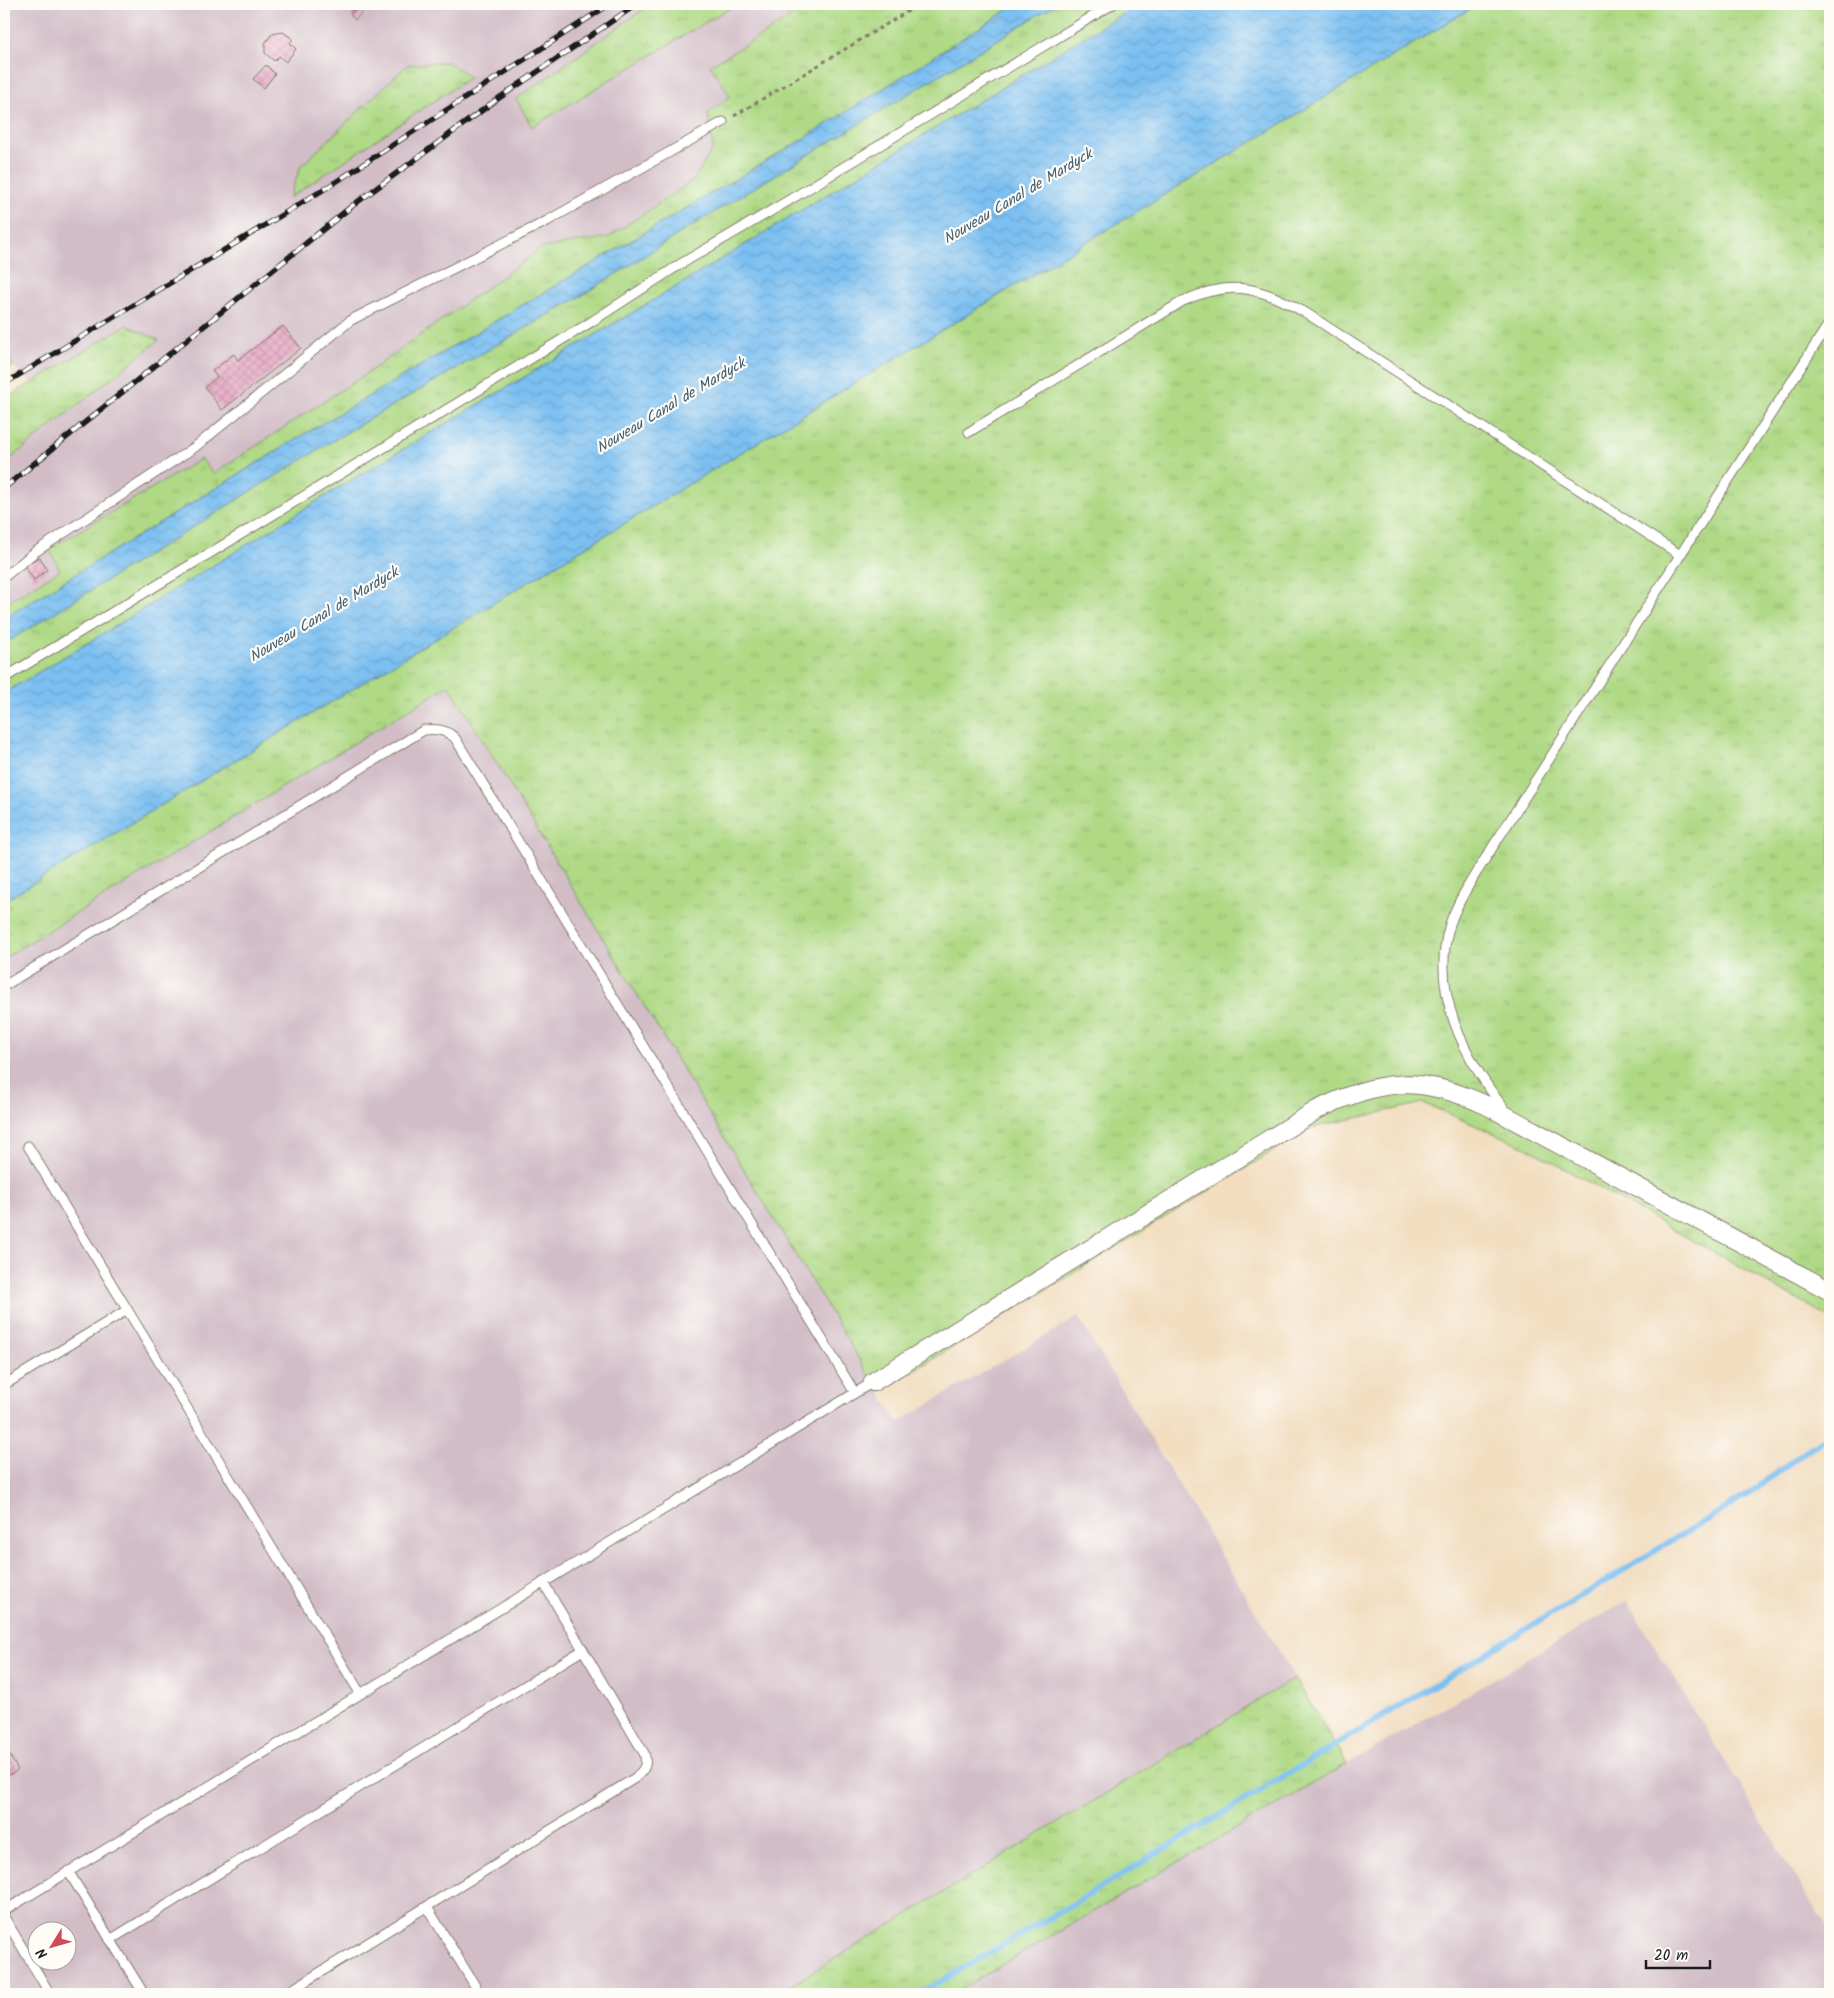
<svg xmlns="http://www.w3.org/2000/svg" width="1834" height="1998" viewBox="0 0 1834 1998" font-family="Kalam,sans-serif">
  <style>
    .industrial { fill: #d2bdc7; fill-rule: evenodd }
    .grass { fill: url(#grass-tufts); stroke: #667a50 }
    .water { fill: url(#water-waves); stroke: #4c6e86 }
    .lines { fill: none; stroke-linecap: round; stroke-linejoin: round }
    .stream { stroke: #7bbff1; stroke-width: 6 }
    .building { fill: url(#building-cross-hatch) }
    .service-casing { stroke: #877c6e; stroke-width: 11 }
    .minor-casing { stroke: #877c6e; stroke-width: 20 }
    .path { stroke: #877c6e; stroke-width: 3; stroke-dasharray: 4 4; stroke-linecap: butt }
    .service { stroke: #fff; stroke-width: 9 }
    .minor { stroke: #fff; stroke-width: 18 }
    .rail-casing { stroke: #1c1c1c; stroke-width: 5.5 }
    .rail { stroke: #fdfcf7; stroke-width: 4; stroke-dasharray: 11; stroke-linecap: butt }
    .labels { text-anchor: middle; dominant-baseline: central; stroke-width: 4.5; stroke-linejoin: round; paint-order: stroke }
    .water-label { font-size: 15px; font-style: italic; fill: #425d71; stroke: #fdfcf7 }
  </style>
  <defs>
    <pattern id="grass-tufts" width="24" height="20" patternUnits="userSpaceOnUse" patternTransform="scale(1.25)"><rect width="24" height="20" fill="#afd985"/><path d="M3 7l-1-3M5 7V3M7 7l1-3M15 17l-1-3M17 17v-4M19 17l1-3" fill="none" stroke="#96ba72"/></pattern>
    <pattern id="water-waves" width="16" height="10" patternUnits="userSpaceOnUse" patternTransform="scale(1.25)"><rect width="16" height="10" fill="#7bbff1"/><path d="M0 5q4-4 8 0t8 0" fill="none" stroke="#6aa4ce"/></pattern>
    <pattern id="building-cross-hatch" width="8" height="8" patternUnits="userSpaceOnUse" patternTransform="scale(1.25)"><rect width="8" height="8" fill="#e49cbd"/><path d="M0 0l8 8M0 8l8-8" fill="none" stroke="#b87e99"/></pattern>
  </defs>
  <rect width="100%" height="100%" fill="#fdfcf7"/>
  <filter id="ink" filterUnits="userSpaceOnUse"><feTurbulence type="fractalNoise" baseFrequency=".02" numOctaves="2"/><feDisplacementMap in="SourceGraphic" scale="10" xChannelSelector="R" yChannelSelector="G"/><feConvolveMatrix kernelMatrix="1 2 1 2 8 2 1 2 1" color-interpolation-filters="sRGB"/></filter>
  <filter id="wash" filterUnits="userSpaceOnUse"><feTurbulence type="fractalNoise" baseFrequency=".0096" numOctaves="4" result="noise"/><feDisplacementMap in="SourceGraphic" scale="20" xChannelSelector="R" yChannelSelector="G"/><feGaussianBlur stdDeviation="1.12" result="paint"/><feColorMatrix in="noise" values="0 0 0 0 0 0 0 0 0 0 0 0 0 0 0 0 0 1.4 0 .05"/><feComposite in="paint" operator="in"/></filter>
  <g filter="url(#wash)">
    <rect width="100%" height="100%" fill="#f2ddbf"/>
    <g class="industrial">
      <path d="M4,4H651L516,99L533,127L736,4H808L773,29L730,96L708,114L713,149L694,180L609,237L541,248L372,370L213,475L201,459L49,549L60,569L4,604V464L159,340L126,325L32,383L13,366L4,350Z"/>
      <path d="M449,685L898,1422L1078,1317L1295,1678L777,1994H4V958ZM38,1930H68V1960H38Z"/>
      <path d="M1627,1601L1830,1932V1994H952Z"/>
    </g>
    <g class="grass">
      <path d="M651,4H736L532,127L516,99Z"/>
      <path d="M808,4H1017L800,141L298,438L4,618V604L60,570L49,549L201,459L213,474L372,370L542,248L609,237L694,180L713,149L708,114L730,96L710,65L773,29Z"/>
      <path d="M1056,4H1138L694,276L348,482L109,630L4,693V644L342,435L586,293L693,225Z"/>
      <path d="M1478,4H1830V1318L1526,1147L1423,1103L1311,1128L879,1392L449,685L4,958V901Z"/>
      <path d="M448,62L470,77L289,198L301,166L407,65Z"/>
      <path d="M126,325L159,340L4,464V400Z"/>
      <path d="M5,349L13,366L4,371V350Z"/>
      <path d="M1295,1678L1347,1764L952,1994H777Z"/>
    </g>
    <g class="water">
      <path d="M1017,4H1056L693,225L586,293L342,435L4,644V618L35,599L298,438L800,141Z"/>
      <path d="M1138,4H1478L4,901V693L109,630L348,482L694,276Z"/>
    </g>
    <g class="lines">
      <path class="stream" d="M919,1994L1085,1897L1744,1497L1811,1447L1830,1437"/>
    </g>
    <g id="blocks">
      <g class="building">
        <path d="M358,6L364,10L355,20L350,14Z"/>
        <path d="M283,32L293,39L290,43L296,49L286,62L279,56L274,61L265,53V43L272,34Z"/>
        <path d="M266,65L275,74L264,88L253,79Z"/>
        <path d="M283,326L301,348L222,410L205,387L217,377L212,371L234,354L238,360Z"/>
        <path d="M40,557L47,570L34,580L24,565Z"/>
        <path d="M4,1745L18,1770L4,1778Z"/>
      </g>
    </g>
  </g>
  <g filter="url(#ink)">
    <use href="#blocks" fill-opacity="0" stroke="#877c6e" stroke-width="1"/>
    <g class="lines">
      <defs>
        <g id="service">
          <path d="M969,432L1183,301C1233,278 1261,288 1306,313L1680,555"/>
          <path d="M4,577L35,552L195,447L351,320L547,221L723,122"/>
          <path d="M4,678L591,322L679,265L786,202L1113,4"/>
          <path d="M4,986L424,730C436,729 445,729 455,738L855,1393"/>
          <path d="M1506,1111C1465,1059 1429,992 1450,924C1456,906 1466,889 1476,873L1830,322"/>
          <path d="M28,1146L360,1693"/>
          <path d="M4,1385L127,1310"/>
          <path d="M68,1871L144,1994"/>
          <path d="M427,1907L480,1994"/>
          <path d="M4,1911L873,1382"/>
          <path d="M4,1917L50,1994"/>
          <path d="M110,1940L583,1650"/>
          <path d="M285,1994L635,1778C644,1770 648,1765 644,1753L543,1582"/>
        </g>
        <path id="minor" d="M873,1382L1317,1110C1382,1078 1421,1075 1488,1106L1830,1291"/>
      </defs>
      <use href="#service" class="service-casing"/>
      <use href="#minor" class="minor-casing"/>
      <path class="path" d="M734,116L920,4"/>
      <use href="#service" class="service"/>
      <use href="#minor" class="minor"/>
      <defs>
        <g id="rail">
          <path d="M4,384L331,185L610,4"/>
          <path d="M4,488L352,206L499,98L637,4"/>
        </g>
      </defs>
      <use href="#rail" class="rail-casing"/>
      <use href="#rail" class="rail"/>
    </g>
  </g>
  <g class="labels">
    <g class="water-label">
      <text transform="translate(1018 197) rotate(-31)">Nouveau Canal de Mardyck</text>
      <text transform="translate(671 406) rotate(-31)">Nouveau Canal de Mardyck</text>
      <text transform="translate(324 615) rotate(-31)">Nouveau Canal de Mardyck</text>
    </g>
  </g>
  <rect width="1834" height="1998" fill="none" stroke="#fdfcf7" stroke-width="20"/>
  <g transform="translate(52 1946) rotate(233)"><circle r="24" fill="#fdfcf7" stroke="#a3a29f"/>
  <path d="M0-4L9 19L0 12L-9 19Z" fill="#d1495b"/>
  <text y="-8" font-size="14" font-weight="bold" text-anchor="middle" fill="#1c1c1c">N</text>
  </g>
  <path d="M1646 1960v8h64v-8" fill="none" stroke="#1c1c1c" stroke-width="2.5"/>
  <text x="1654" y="1960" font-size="15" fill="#1c1c1c" stroke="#fdfcf7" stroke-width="4" paint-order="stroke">20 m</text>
</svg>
